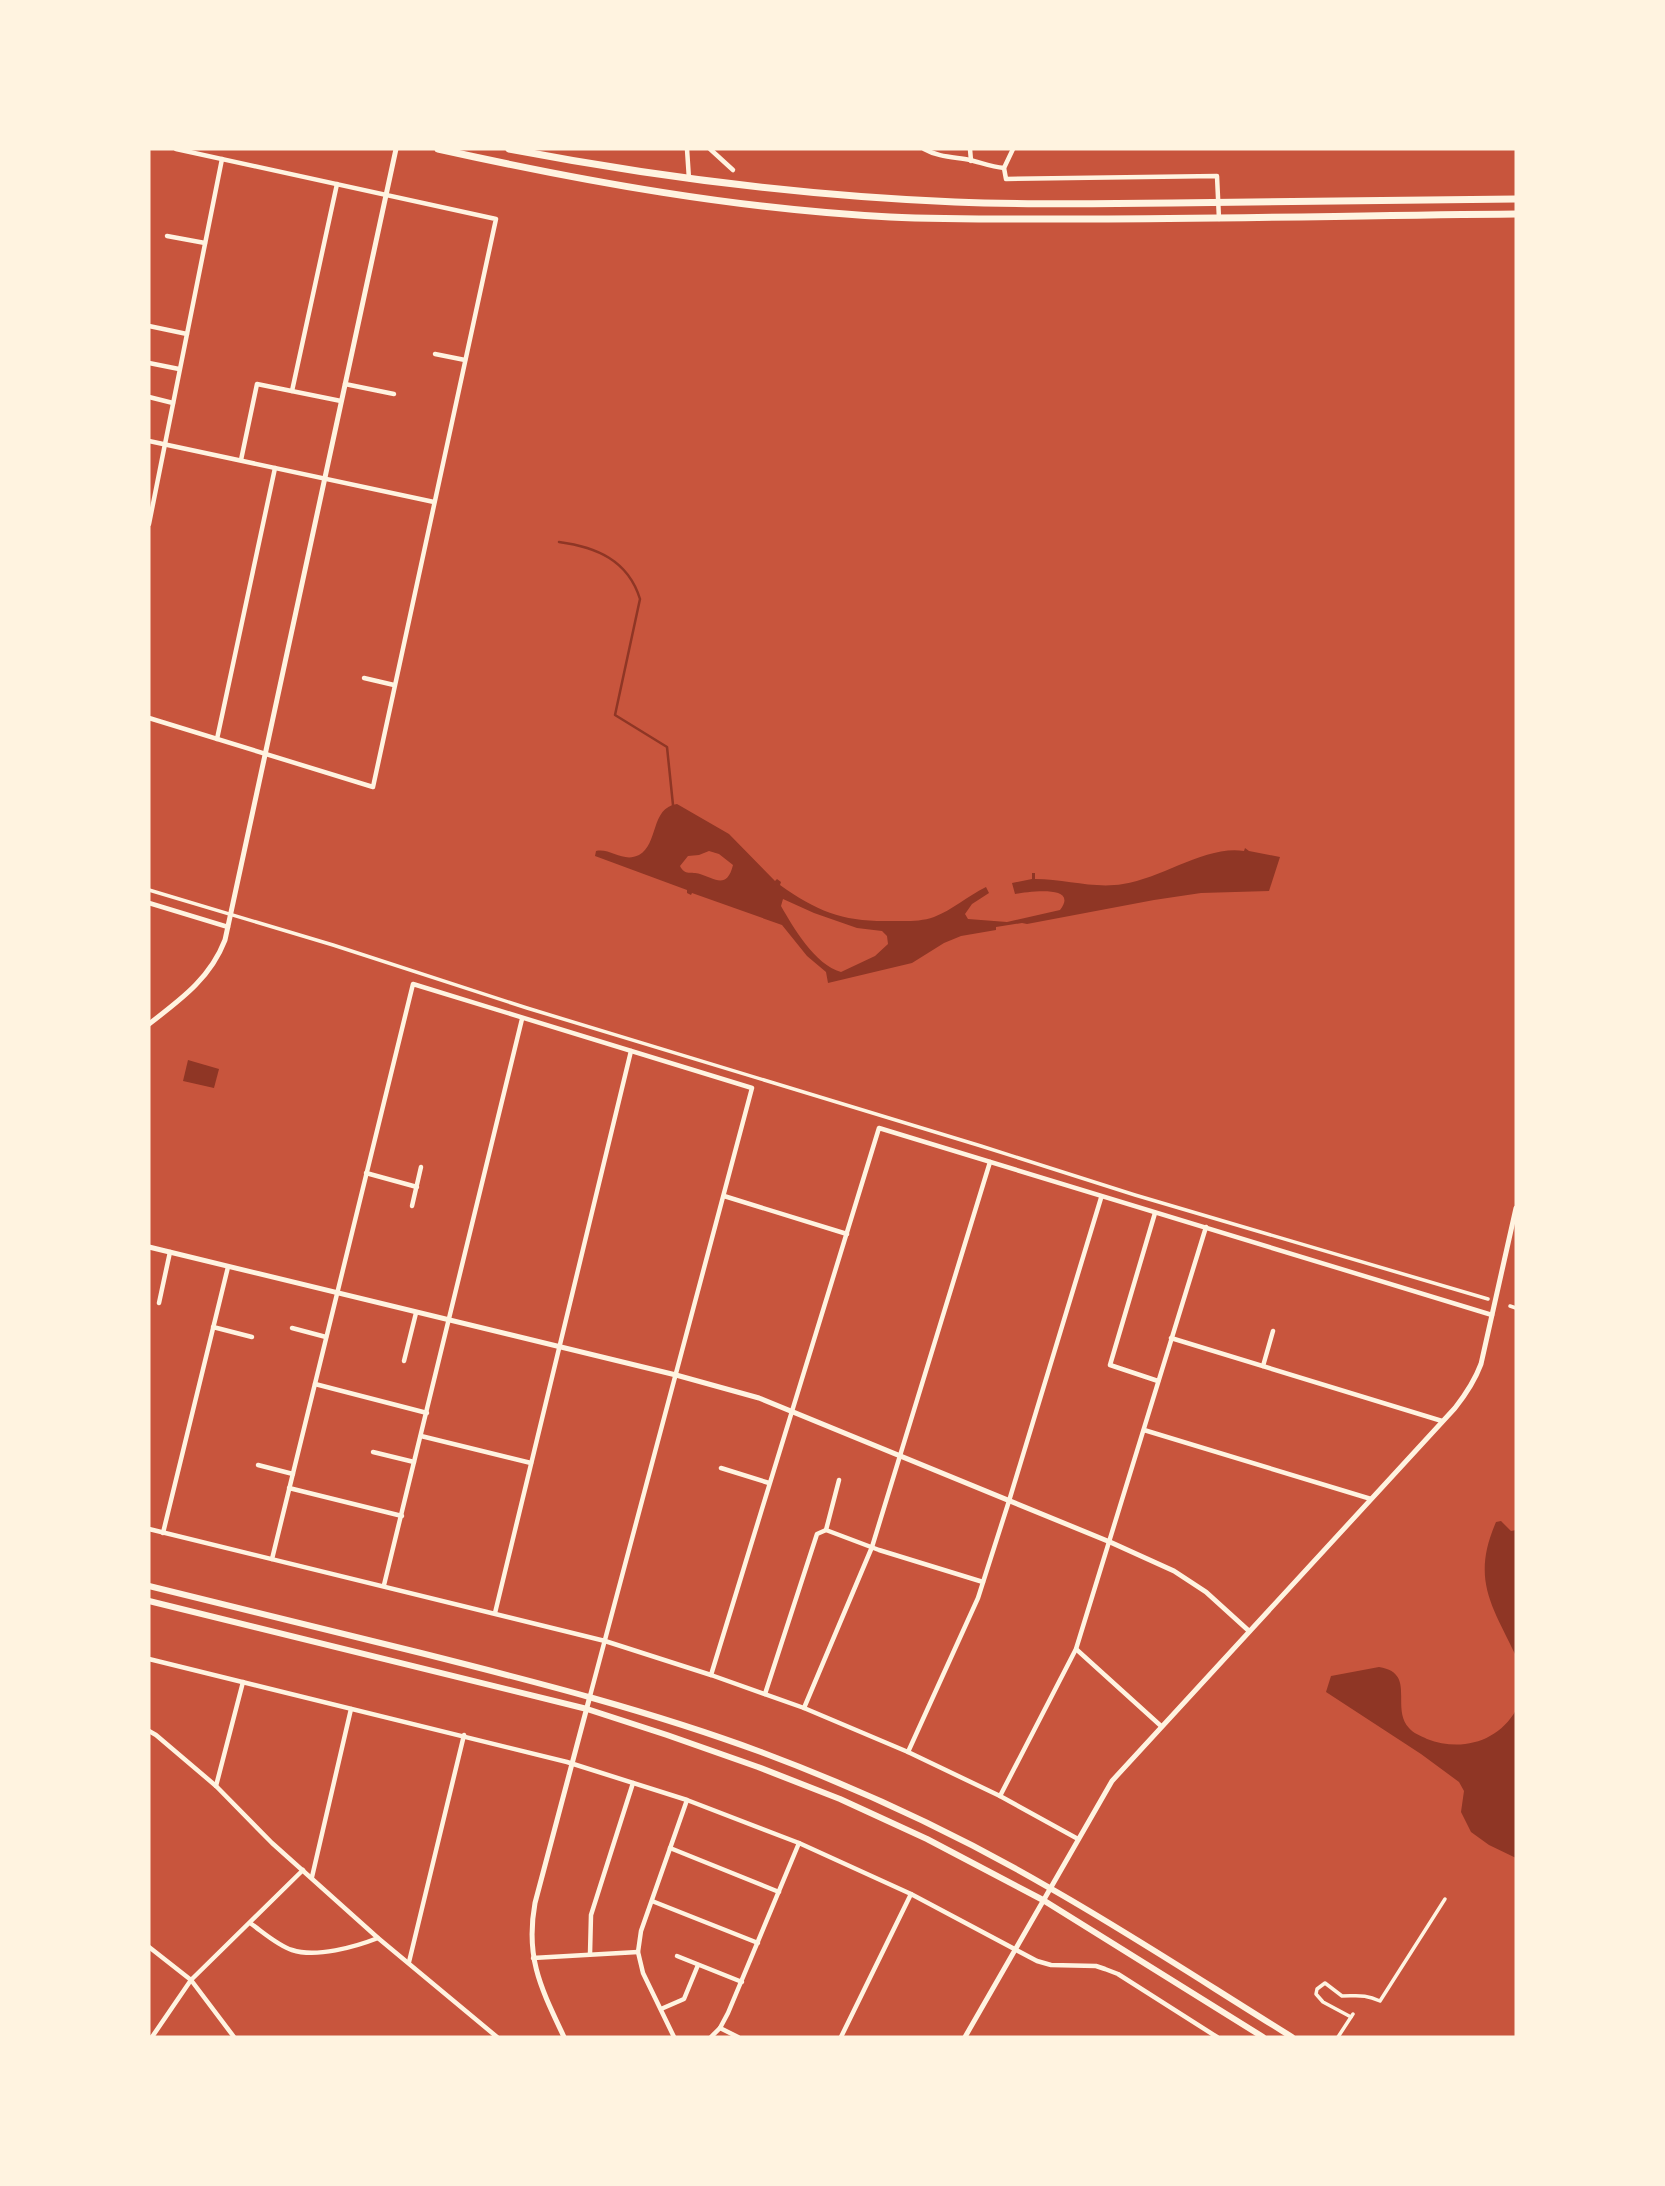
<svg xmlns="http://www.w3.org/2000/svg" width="1665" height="2186" viewBox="0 0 1665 2186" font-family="Roboto,sans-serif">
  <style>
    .water { fill: #8f3625; fill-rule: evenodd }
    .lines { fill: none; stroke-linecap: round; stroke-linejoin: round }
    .stream { stroke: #8f3625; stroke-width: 2.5 }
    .pedestrian { stroke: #fff3e0; stroke-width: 3.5 }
    .minor { stroke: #fff3e0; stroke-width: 4.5 }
    .tertiary { stroke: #fff3e0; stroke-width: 5 }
    .secondary { stroke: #fff3e0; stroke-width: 6 }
    .primary { stroke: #fff3e0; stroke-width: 7 }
  </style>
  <rect width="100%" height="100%" fill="#c8553d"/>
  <g class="water">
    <path d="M677,804L729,834L775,881L777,879L781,882L780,885C818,912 844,922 891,921C905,921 920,922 934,917C952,910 968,896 986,887L989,893L972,904L965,914L968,919L1007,922L1060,910C1080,884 1027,892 1015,894L1012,883L1032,879V873H1035V879C1065,879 1094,889 1123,884C1163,878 1206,845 1244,851L1245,848L1249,851L1280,857L1269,891L1201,893L1154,900L1027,924L1022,923L996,927V930L961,936L944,943L912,963L828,983L826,972L807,956L782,925L692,893L691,895L687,893V890L595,856L596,851C611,848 623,863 639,855C659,844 650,808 677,804ZM709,851L719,854L733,865C727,890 714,878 700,874C691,871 685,876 680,866L688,856L699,855ZM783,899L814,913L857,928L882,931L887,936L888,944L875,956L841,972C815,965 793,927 781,906Z"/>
    <path d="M188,1060L219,1069L214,1088L183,1081Z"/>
    <path d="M1501,1521L1511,1531L1516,1530V1656C1492,1605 1471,1580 1496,1522Z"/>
    <path d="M1379,1667C1417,1673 1390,1707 1409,1728C1413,1733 1421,1736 1427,1739C1461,1752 1498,1742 1516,1710V1858L1489,1845L1471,1832L1461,1812L1464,1791L1459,1782L1421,1754L1326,1692L1331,1676Z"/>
  </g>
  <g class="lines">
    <path class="stream" d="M559,542C596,547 628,560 640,599L615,715L667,747L673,805"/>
    <g class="pedestrian">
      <path d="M149,890L333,945L527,1008L981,1146L1135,1195L1488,1299"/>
      <path d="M1510,1306L1516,1308"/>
      <path d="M1351,2017L1323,2002L1316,1994L1317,1989L1325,1983L1342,1996C1358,1996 1365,1994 1380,2001L1445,1899"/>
      <path d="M1338,2037L1353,2014"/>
    </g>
    <g class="minor">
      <path d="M687,149L689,179"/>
      <path d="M710,149L733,170"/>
      <path d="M924,149C938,157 954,157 970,160C982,163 992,167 1004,168"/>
      <path d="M970,149L971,161"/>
      <path d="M1013,149L1004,168L1006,179L1217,176L1219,219"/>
      <path d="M167,236L205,243"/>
      <path d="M149,326L187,334"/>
      <path d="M435,354L465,360"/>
      <path d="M149,363L179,369"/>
      <path d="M345,384L394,394"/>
      <path d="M292,391L337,184"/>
      <path d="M149,397L173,403"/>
      <path d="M149,441L434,502"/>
      <path d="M241,460L257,384L341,401"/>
      <path d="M149,524L222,159"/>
      <path d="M364,678L394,685"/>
      <path d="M149,718L373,787L496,219L176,149"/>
      <path d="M217,739L275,468"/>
      <path d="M149,903L228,927"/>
      <path d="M366,1173L417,1187"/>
      <path d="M724,1196L847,1234"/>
      <path d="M412,1206L421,1167"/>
      <path d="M1155,1213L1110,1365L1158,1381"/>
      <path d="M159,1303L170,1252"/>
      <path d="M213,1327L252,1337"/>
      <path d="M292,1328L326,1337"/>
      <path d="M1171,1338L1442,1421"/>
      <path d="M404,1361L416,1313"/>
      <path d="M1263,1366L1273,1331"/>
      <path d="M315,1384L427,1413"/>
      <path d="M1144,1430L1371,1499"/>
      <path d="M421,1436L531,1463"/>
      <path d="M373,1452L414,1462"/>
      <path d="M258,1465L293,1474"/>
      <path d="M721,1468L769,1483"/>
      <path d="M289,1488L402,1516"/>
      <path d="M149,1529L605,1641L711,1675L804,1708L908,1752L1000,1796L1078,1839"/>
      <path d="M826,1530L839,1480"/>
      <path d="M163,1533L228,1267"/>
      <path d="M272,1559L413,984L752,1088L590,1696"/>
      <path d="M384,1585L522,1019"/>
      <path d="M495,1613L631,1051"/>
      <path d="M1076,1649L1161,1726"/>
      <path d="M149,1659L567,1762L687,1800L799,1843L911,1894L1037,1961L1051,1965L1096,1966L1105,1969L1118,1974L1217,2037"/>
      <path d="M711,1675L879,1128C1083,1191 1287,1254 1492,1315"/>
      <path d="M765,1694L817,1534L826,1530L879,1550L983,1582"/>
      <path d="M804,1708L872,1547L990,1162"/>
      <path d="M149,1731L156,1735L216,1786L272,1843L378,1938L497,2037"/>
      <path d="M908,1752L978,1598L1009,1501L1101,1198"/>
      <path d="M216,1786L243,1682"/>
      <path d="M1000,1796L1076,1649L1206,1227"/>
      <path d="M670,1848L779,1892"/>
      <path d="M312,1877L351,1709"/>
      <path d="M652,1901L758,1943"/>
      <path d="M250,1923C263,1932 277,1945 292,1950C316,1958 355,1947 378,1938"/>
      <path d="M149,1947L191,1980L234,2037"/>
      <path d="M590,1954L591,1915L633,1783"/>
      <path d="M677,1956L742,1982"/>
      <path d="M533,1958L638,1952"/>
      <path d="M409,1962L464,1735"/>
      <path d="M661,2009L684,1999L698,1965"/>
      <path d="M720,2028L738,2037"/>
      <path d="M152,2037L191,1980L303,1870"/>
      <path d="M674,2037L643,1973L638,1952L641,1931L687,1800"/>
      <path d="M711,2037L720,2028L728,2013L799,1843"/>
      <path d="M841,2037L911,1894"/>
    </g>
    <g class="tertiary">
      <path d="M149,1024C180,1000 210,979 225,940L396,149"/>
      <path d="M149,1247L676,1375L759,1398L1110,1542L1174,1571L1206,1592L1249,1631"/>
      <path d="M564,2037C541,1988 525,1958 535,1903L590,1696"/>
      <path d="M965,2037L1112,1781L1455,1408C1466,1394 1475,1380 1481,1364L1516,1208"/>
    </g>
    <g class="secondary">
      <path d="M149,1586C239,1609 330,1631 421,1653C536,1682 650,1711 761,1752C860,1789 957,1834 1048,1887C1131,1934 1211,1987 1292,2037"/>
      <path d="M149,1601L587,1709L667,1735L758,1767L840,1799L927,1839L1043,1900L1263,2037"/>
    </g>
    <g class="primary">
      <path d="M438,149C587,182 737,209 890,217C957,220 1024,219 1091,219C1233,219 1375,215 1516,214"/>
      <path d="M509,149C656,177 805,196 955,202C1027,205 1100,204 1172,203C1287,202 1402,201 1516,199"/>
    </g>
  </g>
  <rect width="1665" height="2186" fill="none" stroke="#fff3e0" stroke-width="301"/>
</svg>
